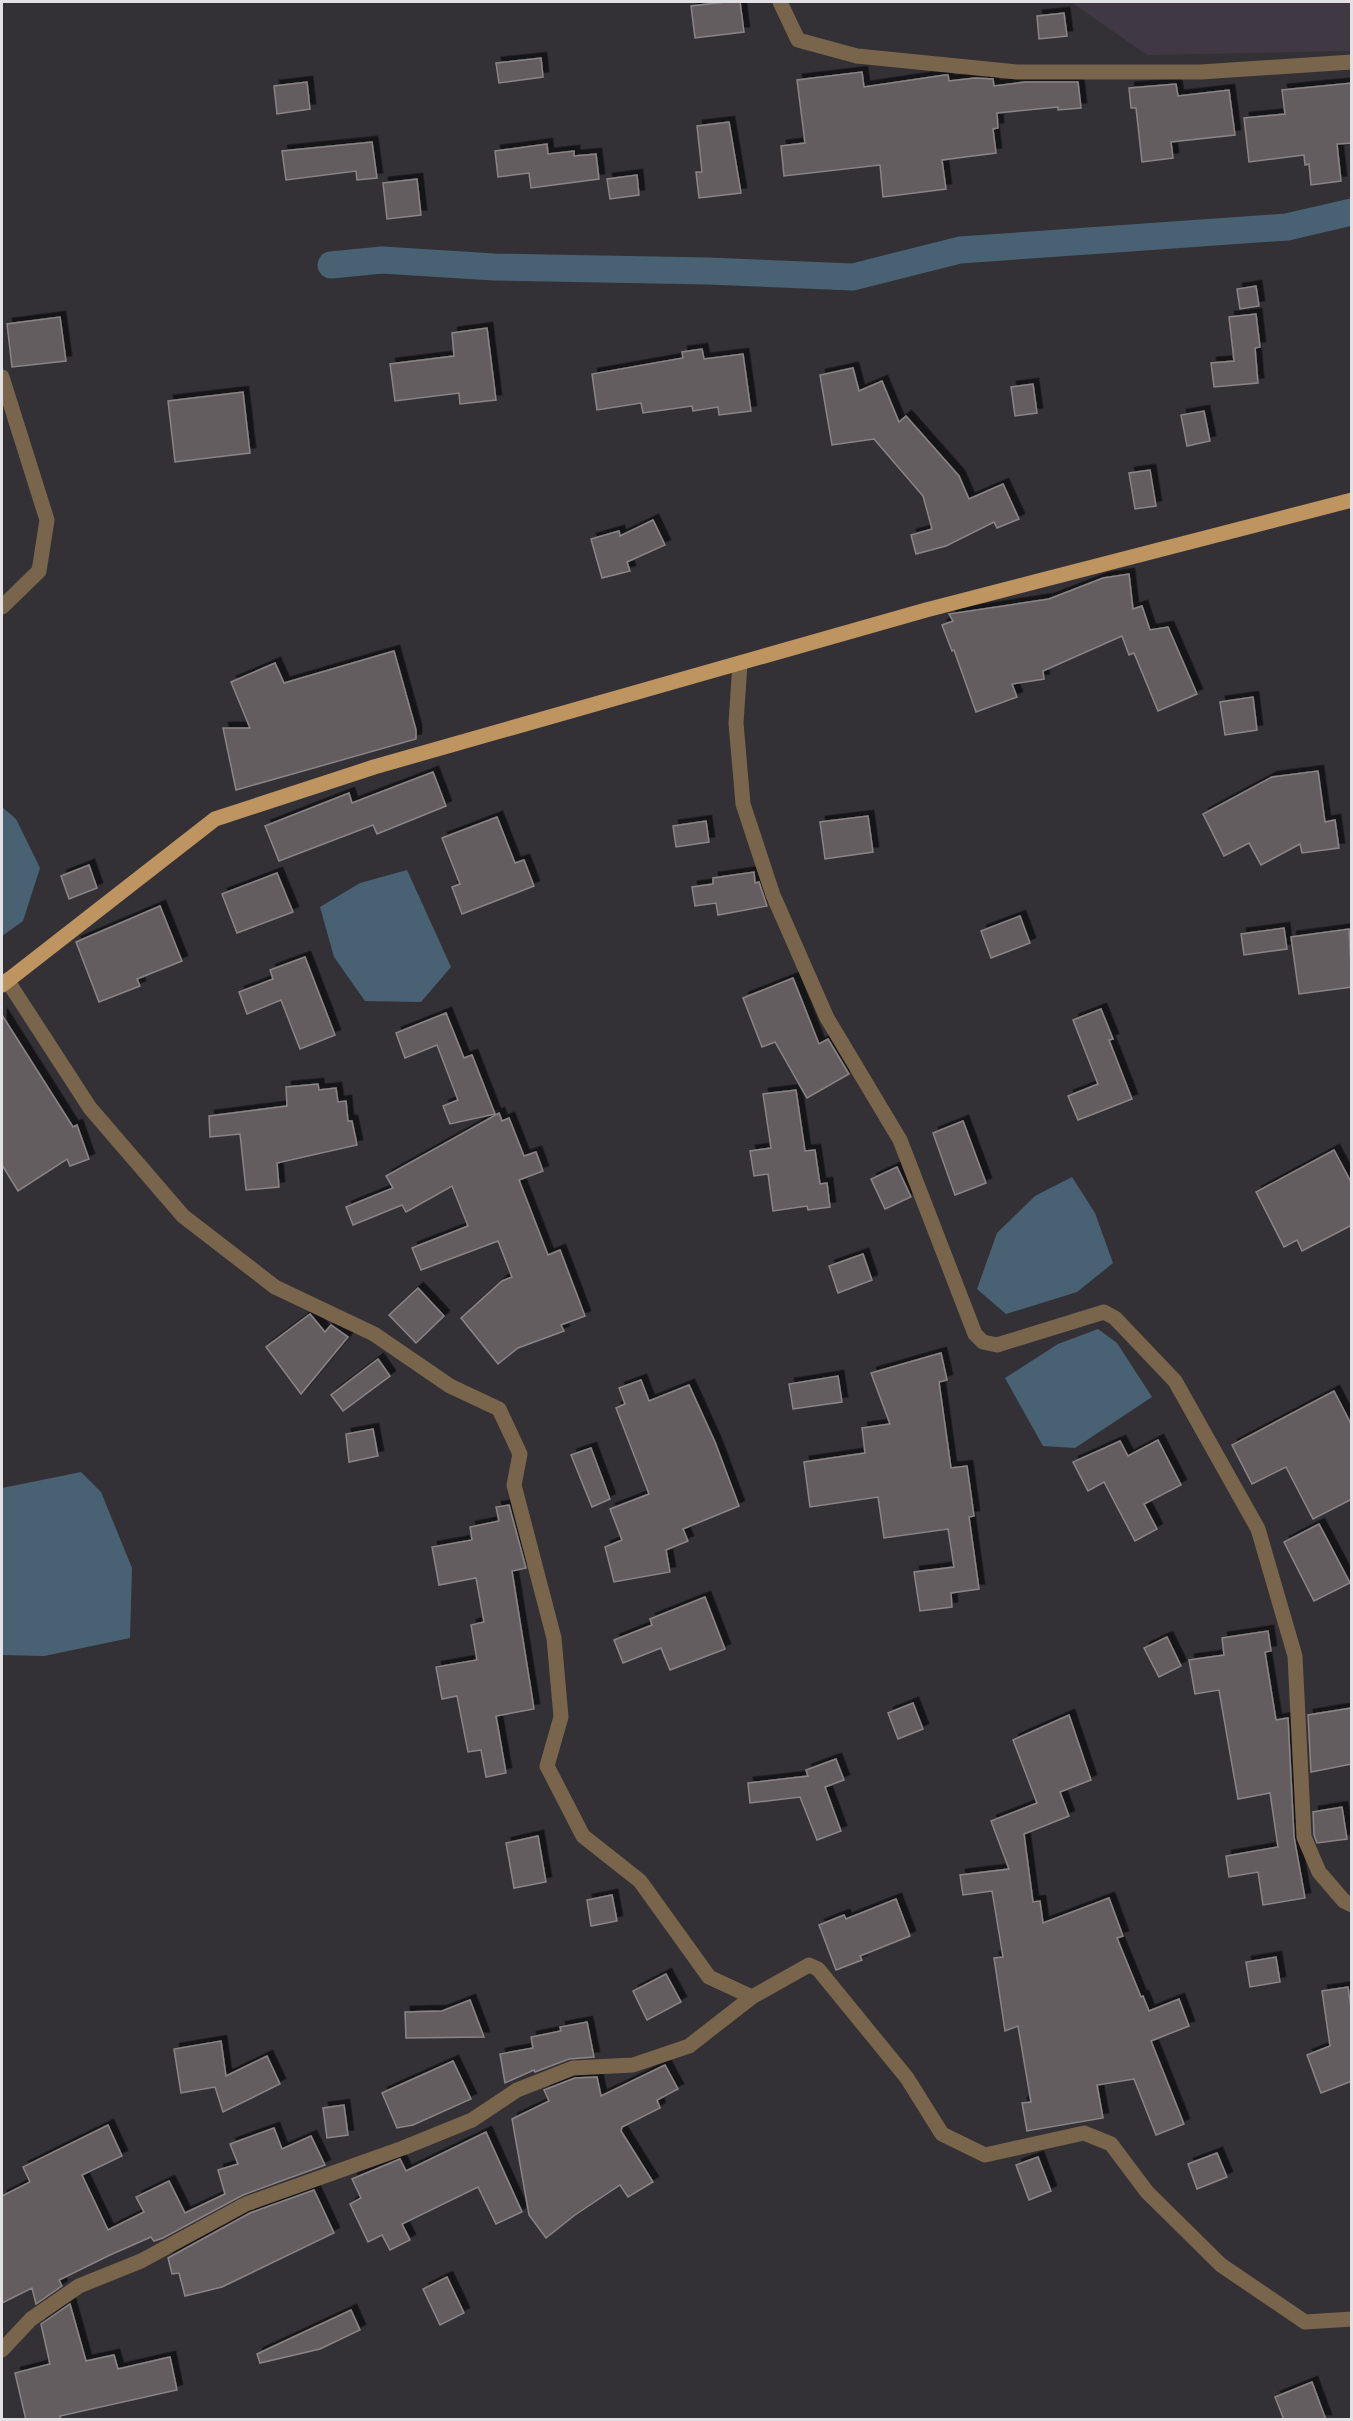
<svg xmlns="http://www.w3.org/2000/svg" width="1353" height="2421" viewBox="0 0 1353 2421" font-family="'Times New Roman',serif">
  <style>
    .built { fill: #403943 }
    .water { fill: #486273 }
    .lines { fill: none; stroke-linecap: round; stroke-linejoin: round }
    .canal { stroke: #486273; stroke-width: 27 }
    .building { fill: #645d5f; stroke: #8b8486; stroke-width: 1.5; filter: url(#shadow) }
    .minor { stroke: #79654b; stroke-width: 15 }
    .major { stroke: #be9460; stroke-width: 15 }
  </style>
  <defs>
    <filter id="shadow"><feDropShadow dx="5.5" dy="-5.5" stdDeviation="0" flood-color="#0009"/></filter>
  </defs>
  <rect width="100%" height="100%" fill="#343136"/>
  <path class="built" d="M1071,2H1351V51L1147,55Z"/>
  <g class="water">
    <path d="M2,807L16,819L40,868L23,921L2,936Z"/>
    <path d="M407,870L451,967L421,1002L365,1001L334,957L320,907L360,883Z"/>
    <path d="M1072,1177L1095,1213L1113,1263L1077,1292L1006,1314L977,1289L997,1233L1035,1196Z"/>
    <path d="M1098,1329L1117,1343L1152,1397L1075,1448L1043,1446L1005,1378L1058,1344Z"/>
    <path d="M81,1472L101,1492L132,1568L130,1638L44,1656L2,1655V1488Z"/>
  </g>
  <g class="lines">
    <path class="canal" d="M331,265L382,260L494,267L708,271L853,277L960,250L1287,227L1352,212"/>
  </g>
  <g class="building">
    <path d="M726,2H740L744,32L695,38L691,6Z"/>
    <path d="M1064,13L1067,36L1039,39L1037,16Z"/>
    <path d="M541,58L543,77L499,83L496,63Z"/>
    <path d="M862,72L864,87L945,75H948L949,81L975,78L993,79L994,86L1025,82H1078L1081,108L1058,110V107L997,113L998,128L993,129L996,153L942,160L946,189L883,197L880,165L784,176L781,146L805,143L797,80Z"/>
    <path d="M307,82L310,109L277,114L274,86Z"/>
    <path d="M1352,83V143L1337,144L1341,181L1311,185L1309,164L1305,165L1304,155L1249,162L1244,118L1285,114L1282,90Z"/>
    <path d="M1176,84L1178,96L1229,90L1235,135L1171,142L1173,158L1142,162L1136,108H1131L1129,88Z"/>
    <path d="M729,122L741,193L699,198L696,172H702L697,126Z"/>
    <path d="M372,142L377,178L357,180L356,171L286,180L282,151Z"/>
    <path d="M547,144L548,154L574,151V156L596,154L599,179L531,188L529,173L498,177L495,151Z"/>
    <path d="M637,175L639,195L610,199L607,179Z"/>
    <path d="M417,179L421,215L387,219L383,183Z"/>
    <path d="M1256,286L1259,306L1240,309L1237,289Z"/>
    <path d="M1256,314L1260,347L1255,348L1258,383L1214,387L1211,363L1234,361L1229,317Z"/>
    <path d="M60,317L66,361L12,367L7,324Z"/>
    <path d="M487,328L496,400L460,404L459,393L395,401L390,364L454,356L452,333Z"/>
    <path d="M702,349L704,359L743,354L751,411L719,415L718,407L693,411L692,406L643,413L641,403L597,410L592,374L683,358L682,352Z"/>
    <path d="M853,368L859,391L882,381L899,422L906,416L959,476L969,499L1003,484L1019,519L997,528L994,522L946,546L916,554L911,535L932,529L923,496L874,439L832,445L820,375Z"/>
    <path d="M1033,384L1037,413L1015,416L1011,387Z"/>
    <path d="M243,392L250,453L175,462L168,401Z"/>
    <path d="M1204,411L1210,441L1187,446L1181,415Z"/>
    <path d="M1150,470L1156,506L1135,509L1129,473Z"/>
    <path d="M653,520L665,545L627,562L630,571L602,578L591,539L619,531L620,536Z"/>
    <path d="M1129,574L1133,609L1142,606L1150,630L1168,627L1197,694L1158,711L1134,653L1129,655L1122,636L1043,671L1044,679L1012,684L1017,697L976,712L954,650L952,651L942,625L953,621L949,614L1049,599L1103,578Z"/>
    <path d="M394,651L416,730V739L236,790L223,728H250L231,682L275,663L284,683Z"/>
    <path d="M1253,697L1257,730L1225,735L1220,702Z"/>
    <path d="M1318,771L1325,822L1335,820L1339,848L1302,853L1300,844L1261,865L1249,843L1224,856L1203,814L1272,777Z"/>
    <path d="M433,772L446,806L377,834L373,825L279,861L265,826L349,793L352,803Z"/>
    <path d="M868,816L873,852L825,859L820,822Z"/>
    <path d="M497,817L515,863L524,860L534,886L462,914L452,887L460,884L442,838Z"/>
    <path d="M706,821L709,842L676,847L673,826Z"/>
    <path d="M89,865L97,888L69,899L61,876Z"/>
    <path d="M754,872L755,883L759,882L767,906L718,915L716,903L695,906L692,887L713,884V878Z"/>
    <path d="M277,873L293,912L237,933L222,894Z"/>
    <path d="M160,906L182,961L137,979L140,986L99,1002L76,942Z"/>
    <path d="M1020,916L1030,943L991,958L981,931Z"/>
    <path d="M1284,928L1287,949L1244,955L1241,934Z"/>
    <path d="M1349,929L1352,987L1299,994L1291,937Z"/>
    <path d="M305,957L335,1035L300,1049L281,1000L247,1014L239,992L273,979L270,970Z"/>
    <path d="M793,978L819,1044L828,1039L849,1074L807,1098L775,1042L762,1047L743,998Z"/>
    <path d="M1101,1009L1113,1039L1109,1040L1132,1099L1078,1120L1068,1096L1098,1084L1073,1020Z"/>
    <path d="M446,1013L464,1058L472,1055L495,1114L450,1124L443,1106L458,1100L437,1045L405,1058L396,1033Z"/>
    <path d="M2,1015L73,1127L77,1125L89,1159L70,1166L67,1159L18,1191L2,1165Z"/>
    <path d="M318,1084L319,1090L336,1088L338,1102L346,1101L348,1121H352L357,1145L277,1163L279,1187L246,1190L240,1134L210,1137L209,1116L287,1106L286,1087Z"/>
    <path d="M796,1090L805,1151L815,1150L820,1184L827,1183L830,1207L808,1210L807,1206L773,1211L768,1174L754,1176L750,1151L771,1148L763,1094Z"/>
    <path d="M499,1113L502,1121L509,1118L524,1156L536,1152L543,1171L519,1180L548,1255L560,1250L585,1316L561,1325L564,1331L518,1348L498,1364L461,1318L502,1281L512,1277L498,1241L421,1270L412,1248L468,1226L452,1186L406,1212L402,1205L353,1225L346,1207L393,1188L386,1176Z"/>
    <path d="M963,1121L986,1183L955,1195L933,1133Z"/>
    <path d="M1334,1150L1352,1184V1225L1302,1251L1297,1240L1284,1247L1256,1192Z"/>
    <path d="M897,1167L911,1197L885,1209L871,1179Z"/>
    <path d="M863,1254L872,1280L838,1293L829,1266Z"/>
    <path d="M418,1288L444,1316L416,1343L389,1315Z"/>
    <path d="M310,1314L325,1332L331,1325L348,1337L301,1394L266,1347Z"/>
    <path d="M941,1353L947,1380L939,1382L951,1468L967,1466L974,1516L969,1517L979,1589L951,1593L952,1607L920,1611L914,1572L954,1567L948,1529L884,1538L878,1497L810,1507L804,1462L865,1453L862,1428L890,1424L871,1373Z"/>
    <path d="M378,1359L390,1376L343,1411L331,1395Z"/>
    <path d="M838,1376L842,1402L793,1409L789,1384Z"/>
    <path d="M641,1380L649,1401L689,1385L715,1442L739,1506L683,1529L688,1541L666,1550L670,1572L614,1582L605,1547L622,1540L610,1509L649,1494L616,1408L625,1404L619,1388Z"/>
    <path d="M1334,1391L1352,1426V1499L1313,1519L1286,1467L1252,1484L1232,1445Z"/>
    <path d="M373,1429L378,1456L349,1462L346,1434Z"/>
    <path d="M1158,1440L1181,1485L1144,1504L1157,1529L1135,1541L1104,1482L1088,1491L1073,1462L1120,1441L1128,1456Z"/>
    <path d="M591,1448L610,1499L592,1507L571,1455Z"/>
    <path d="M509,1505L526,1568L512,1571L534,1709L496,1716L506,1773L486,1777L481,1750L468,1752L457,1696L442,1699L436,1667L477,1660L471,1625L484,1622L476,1578L439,1585L432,1547L472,1540L470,1527L499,1521L496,1507Z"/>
    <path d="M1319,1524L1350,1583L1314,1601L1284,1542Z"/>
    <path d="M705,1597L725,1649L670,1670L661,1648L623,1663L614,1640L652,1625L650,1619Z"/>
    <path d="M1268,1631L1271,1651L1265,1652L1276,1720L1288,1718L1294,1837L1305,1898L1263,1905L1258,1872L1229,1877L1226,1856L1278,1847L1270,1793L1238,1799L1219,1690L1195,1694L1189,1660L1224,1655L1222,1638Z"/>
    <path d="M1167,1637L1181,1666L1159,1677L1144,1648Z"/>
    <path d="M913,1703L923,1729L898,1739L888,1713Z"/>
    <path d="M1352,1708V1764L1311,1772L1308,1715Z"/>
    <path d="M1069,1715L1091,1780L1060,1792L1069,1816L1024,1834L1033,1902L1040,1901L1043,1923L1109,1898L1123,1936L1117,1938L1141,1997L1143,1996L1149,2011L1179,1999L1189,2026L1151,2041L1184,2124L1156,2135L1134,2079L1097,2085L1103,2118L1027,2131L1022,2103L1031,2102L1018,2026L1005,2031L994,1958L1003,1957L992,1891L963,1895L960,1875L1009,1869L991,1821L1037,1803L1013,1740Z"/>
    <path d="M836,1759L844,1780L825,1787L841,1831L817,1840L800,1797L750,1803L748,1783L808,1776L806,1770Z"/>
    <path d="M1342,1807L1347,1839L1317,1843L1314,1835L1313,1812Z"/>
    <path d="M538,1836L546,1882L514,1888L506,1843Z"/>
    <path d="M612,1895L617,1921L591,1926L587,1900Z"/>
    <path d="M896,1899L910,1936L860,1956L862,1960L836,1970L819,1925L844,1915L846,1919Z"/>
    <path d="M1276,1957L1280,1982L1250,1987L1246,1962Z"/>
    <path d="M666,1974L681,2002L647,2020L633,1991Z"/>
    <path d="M1348,1987L1352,2015V2081L1321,2093L1307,2055L1330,2046L1322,1991Z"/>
    <path d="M470,2000L484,2037L406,2038L405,2012L442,2011Z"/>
    <path d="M587,2022L594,2057L569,2059L535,2072L534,2070L505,2083L500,2054L533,2048L531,2037L561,2031L560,2027Z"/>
    <path d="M221,2041L226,2076L267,2056L280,2084L223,2112L215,2087L181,2093L174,2049Z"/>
    <path d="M453,2061L471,2099L413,2125L397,2128L382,2093Z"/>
    <path d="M665,2065L678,2089L657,2100L660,2108L622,2127L621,2131L653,2182L628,2197L620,2185L575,2215L546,2238L529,2215L512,2119L549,2101L544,2090L575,2078L597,2077L601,2096Z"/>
    <path d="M344,2105L348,2135L327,2138L323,2108Z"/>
    <path d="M108,2125L122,2156L82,2175L108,2230L144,2212L136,2197L169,2181L185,2213L225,2194L218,2170L238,2164L230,2144L274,2128L282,2149L311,2136L325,2165L243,2195L163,2238L154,2241L151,2237L110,2255L59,2280L62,2286L36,2304L32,2288L2,2303V2196L30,2182L23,2167Z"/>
    <path d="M486,2132L522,2212L496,2224L478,2187L402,2224L410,2240L390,2250L382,2235L368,2242L350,2204L361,2198L352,2179L400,2159L406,2171Z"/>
    <path d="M1217,2153L1227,2177L1197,2189L1188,2164Z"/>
    <path d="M1038,2157L1051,2191L1029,2200L1016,2165Z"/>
    <path d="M314,2190L334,2233L222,2287L185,2296L179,2273L172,2274L168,2258L250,2213Z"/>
    <path d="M447,2277L464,2313L440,2325L423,2289Z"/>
    <path d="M70,2304L86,2361L114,2355L118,2369L170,2357L177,2390L60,2416L61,2420H26L15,2373L50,2364L41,2324Z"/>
    <path d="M351,2310L360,2330L320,2349L260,2363L257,2354Z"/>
    <path d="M1312,2382L1326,2420H1284L1275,2397Z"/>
  </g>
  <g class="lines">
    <g class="minor">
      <path d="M780,2L798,40L857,56L1017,72H1201L1352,62"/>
      <path d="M2,377L47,520L39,571L2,607"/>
      <path d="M740,663L736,723L743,804L773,895L827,1018L900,1140L975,1334L983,1342L997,1345L1104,1312L1115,1318L1175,1381L1258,1529L1295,1656L1304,1837L1319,1872L1344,1901L1352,1905"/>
      <path d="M7,980L90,1108L183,1216L275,1287L374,1334L450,1386L499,1409L520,1454L514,1485L554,1638L561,1717L547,1766L583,1836L640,1881L709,1977L752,1997L809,1965L818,1969L907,2078L942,2134L985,2155L1084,2133L1111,2144L1147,2192L1221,2265L1305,2322L1352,2319"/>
      <path d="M2,2350L31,2319L79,2286L141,2261L246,2204L403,2148L472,2120L517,2090L573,2068L633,2065L689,2046L752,1997"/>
    </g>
    <path class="major" d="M2,985L215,819L374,767L926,610L1352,500"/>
  </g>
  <rect width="1353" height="2421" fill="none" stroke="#e3e1e4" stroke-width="6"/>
</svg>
